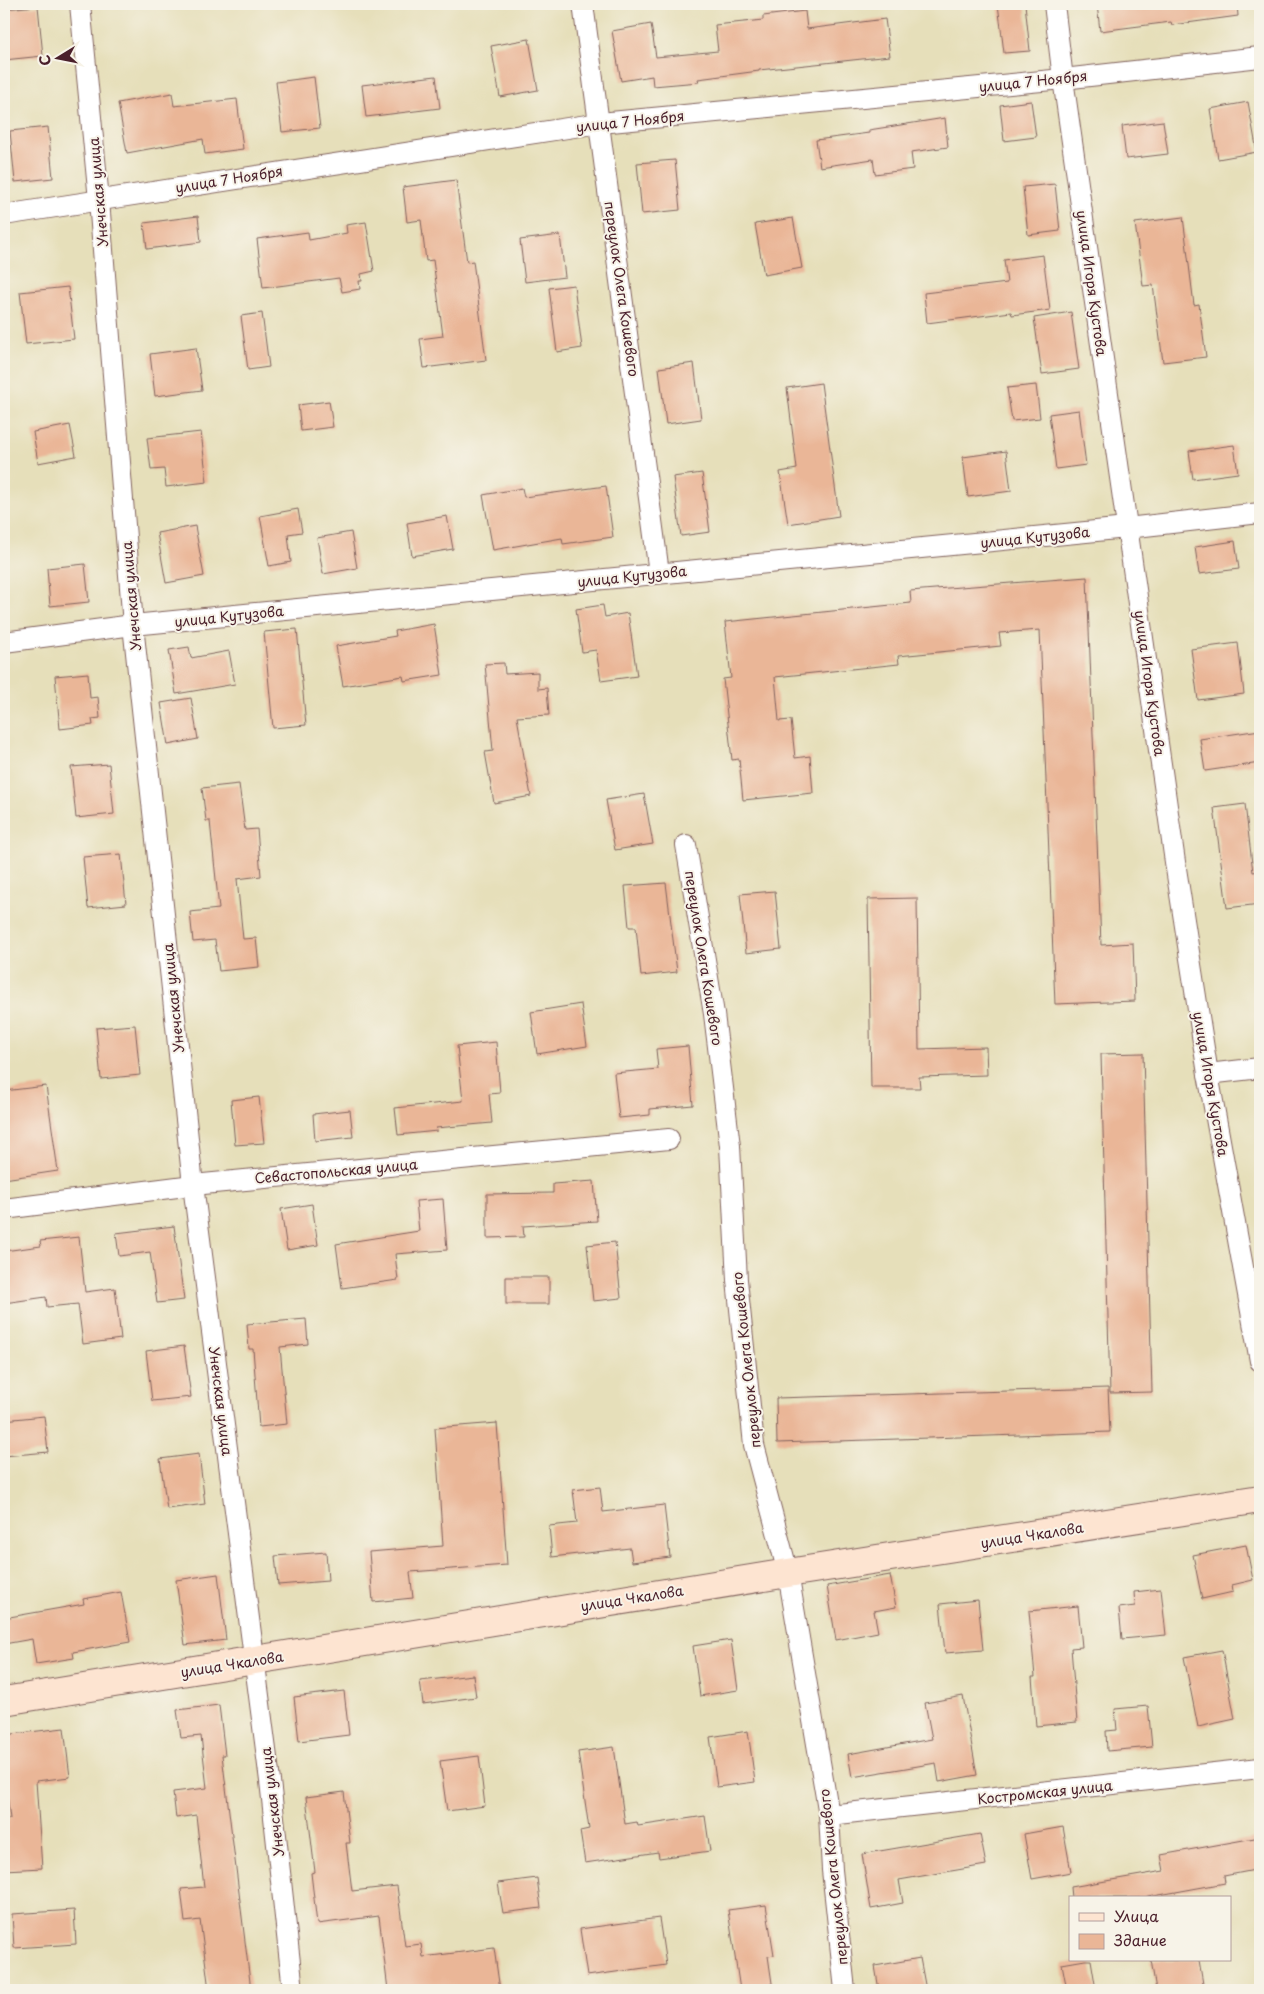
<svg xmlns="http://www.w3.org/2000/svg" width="1264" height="1994" viewBox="0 0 1264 1994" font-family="'Playpen Sans',sans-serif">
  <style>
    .building { fill: #eab697 }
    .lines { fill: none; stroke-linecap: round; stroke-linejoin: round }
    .street-casing { stroke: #81625d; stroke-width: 22 }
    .secondary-casing { stroke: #81625d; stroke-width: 30 }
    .street { stroke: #fff; stroke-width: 20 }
    .secondary { stroke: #fde4d1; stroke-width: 28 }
    .labels { text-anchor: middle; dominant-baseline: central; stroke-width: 4; stroke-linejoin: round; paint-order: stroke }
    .street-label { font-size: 14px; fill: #4a1f2b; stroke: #f7f3e8 }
  </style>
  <rect width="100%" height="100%" fill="#f7f3e8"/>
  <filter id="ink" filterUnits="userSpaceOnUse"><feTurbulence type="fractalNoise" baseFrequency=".02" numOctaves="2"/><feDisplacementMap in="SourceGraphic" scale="10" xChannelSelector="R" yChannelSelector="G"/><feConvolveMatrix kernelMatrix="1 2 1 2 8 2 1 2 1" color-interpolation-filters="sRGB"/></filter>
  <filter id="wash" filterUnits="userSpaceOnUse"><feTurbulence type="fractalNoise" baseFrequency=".0096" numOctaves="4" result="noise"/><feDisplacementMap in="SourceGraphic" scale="20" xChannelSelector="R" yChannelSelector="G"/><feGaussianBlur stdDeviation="1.12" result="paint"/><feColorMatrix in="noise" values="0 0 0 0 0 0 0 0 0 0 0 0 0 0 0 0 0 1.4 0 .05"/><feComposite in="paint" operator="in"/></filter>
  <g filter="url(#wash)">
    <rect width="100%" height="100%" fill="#e6dfba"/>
    <g id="blocks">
      <g class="building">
        <path d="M998,4H1025L1030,51L1004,53Z"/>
        <path d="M1097,4H1237L1238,16L1172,25L1171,22L1100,31Z"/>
        <path d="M38,6L43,56L4,60V9Z"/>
        <path d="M805,11L807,29L885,19L890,56L759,70V71L698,79L699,82L653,86L652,76L621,81L612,31L651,24L656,57L718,51L715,25L763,20V16Z"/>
        <path d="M529,39L538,90L500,97L491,46Z"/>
        <path d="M436,76L440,108L366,117L362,85Z"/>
        <path d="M314,77L320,128L282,132L276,82Z"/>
        <path d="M172,93L174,106L237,99L243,149L205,154L203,139L127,153L118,103Z"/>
        <path d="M1031,101L1036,137L1004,141L1000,105Z"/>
        <path d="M1248,102L1257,152L1218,159L1210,109Z"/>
        <path d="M945,118L948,147L911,152L913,169L875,174L873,159L820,167L816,140L869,133V130Z"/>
        <path d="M1163,121L1168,154L1126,159L1122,126Z"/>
        <path d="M48,127L53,178L15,182L10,131Z"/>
        <path d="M675,160L680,210L642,214L637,163Z"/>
        <path d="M456,180L467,262L473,261L486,360L424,368L420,339L443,336L433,260L426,261L421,220L407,222L403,187Z"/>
        <path d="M1055,184L1060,231L1028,235L1023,187Z"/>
        <path d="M198,216L201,242L147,249L144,223Z"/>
        <path d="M1183,217L1194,305L1199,304L1206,357L1163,362L1153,285L1143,286L1135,223Z"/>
        <path d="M793,218L802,268L764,275L755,224Z"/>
        <path d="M366,222L374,271L361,274L362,281H359L360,289L342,292L339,278L263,288L257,239L308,232L309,240L347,233L346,225Z"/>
        <path d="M560,235L565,277L525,282L520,240Z"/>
        <path d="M1043,255L1050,310L1012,315L1011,312L927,323L924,293L1007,283L1004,260Z"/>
        <path d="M574,285L582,348L557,352L549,288Z"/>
        <path d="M68,287L74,339L26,344L20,292Z"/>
        <path d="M1071,312L1079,369L1042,374L1034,318Z"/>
        <path d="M262,313L269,367L248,370L241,316Z"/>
        <path d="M196,348L202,390L155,396L150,354Z"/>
        <path d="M694,363L701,419L666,424L659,368Z"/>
        <path d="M821,383L839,516L788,524L780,472L797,469L787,388Z"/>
        <path d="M1036,385L1040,418L1012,421L1007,388Z"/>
        <path d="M329,401L333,427L301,431L298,405Z"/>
        <path d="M1079,410L1086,465L1056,469L1049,414Z"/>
        <path d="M70,425L76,456L38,463L33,432Z"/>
        <path d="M201,432L207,482L166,487L164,469L151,470L147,438Z"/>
        <path d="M1234,445L1238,473L1193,479L1189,451Z"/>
        <path d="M1006,451L1011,491L968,497L963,457Z"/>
        <path d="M702,473L710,532L681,536L673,477Z"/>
        <path d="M606,486L613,537L563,544L562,538L493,550L483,495L522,488L524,497Z"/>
        <path d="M298,509L302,532L288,534L291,562L269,566L260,516Z"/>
        <path d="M447,516L453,549L412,556L407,523Z"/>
        <path d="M195,526L204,576L166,583L157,533Z"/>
        <path d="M351,532L357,568L323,574L317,538Z"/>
        <path d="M1235,541L1239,569L1199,574L1195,547Z"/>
        <path d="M85,564L89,602L50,606L47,568Z"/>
        <path d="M1087,577L1101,945L1133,943L1135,1001L1055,1004L1040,630L999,633L1001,646L898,656L899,664L775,677L779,721L791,720L795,758L810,756L813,793L743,800L739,759L732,760L723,679L731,678L725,622L911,603L910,591Z"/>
        <path d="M603,605L605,617L628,613L637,676L601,681L596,650L582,652L576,609Z"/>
        <path d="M434,624L442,675L404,681L403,676L343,686L336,646L396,636L395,631Z"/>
        <path d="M297,629L306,725L273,728L264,632Z"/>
        <path d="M1238,643L1244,694L1198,700L1191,649Z"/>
        <path d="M189,647L191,658L229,651L235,684L176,694L169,650Z"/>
        <path d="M504,663L505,674L538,672V689L547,688L549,715L517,717L531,796L494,803L485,752L493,751L485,664Z"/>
        <path d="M88,673L90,698L98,697L100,718L92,719L93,725L60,729L55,676Z"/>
        <path d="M191,698L198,739L168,745L161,703Z"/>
        <path d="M1260,730V763L1205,771L1200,739Z"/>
        <path d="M109,764L114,814L76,818L71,767Z"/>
        <path d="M239,784L245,830L257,829L261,876L237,879L243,939L256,938L259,967L219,971L215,940L193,942L190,912L219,909L210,821H206L202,788Z"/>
        <path d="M644,794L653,844L615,850L606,800Z"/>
        <path d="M1245,804L1253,872L1260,871V904L1227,908L1214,808Z"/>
        <path d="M121,854L126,904L88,908L83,857Z"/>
        <path d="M666,883L677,972L641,976L636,927H629L625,886Z"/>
        <path d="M775,891L781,949L746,953L740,894Z"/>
        <path d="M917,898L919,1049L986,1047L987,1075L919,1077L920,1088H871L868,899Z"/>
        <path d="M581,1004L587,1046L537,1054L531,1012Z"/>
        <path d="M135,1025L140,1075L101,1079L96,1028Z"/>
        <path d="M496,1042L500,1093L489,1094L492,1123L436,1128L437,1131L398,1135L395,1108L463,1101L457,1046Z"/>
        <path d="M688,1046L693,1105L650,1109V1115L619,1118L614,1073L658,1069L656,1049Z"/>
        <path d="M1143,1053L1152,1392L1110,1393L1101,1054Z"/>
        <path d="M46,1086L58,1171L4,1179V1091Z"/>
        <path d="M259,1097L264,1143L235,1145L231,1100Z"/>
        <path d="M350,1110L353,1137L315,1141L313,1114Z"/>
        <path d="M594,1181L597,1221L523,1226L524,1237L487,1238V1194L553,1193V1184Z"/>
        <path d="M443,1199L447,1250L395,1254L398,1280L342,1288L336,1244L419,1231L416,1201Z"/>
        <path d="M312,1204L318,1245L287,1250L281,1209Z"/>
        <path d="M174,1226L184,1300L157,1303L150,1252L119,1256L116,1233Z"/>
        <path d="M79,1237L85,1292L115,1288L121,1339L83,1344L78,1304L47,1307L46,1297L4,1303V1251L41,1246L40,1241Z"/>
        <path d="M615,1242L621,1298L593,1301L587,1245Z"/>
        <rect x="506" y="1277" width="43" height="27"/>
        <path d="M306,1319L308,1344L280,1347L287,1424L259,1427L253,1349H249L247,1324Z"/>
        <path d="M184,1346L191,1397L152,1401L146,1351Z"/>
        <path d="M1108,1388L1110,1432L777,1443L776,1398Z"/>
        <path d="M44,1416L48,1452L4,1456V1420Z"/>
        <path d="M497,1423L507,1565L410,1572L413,1598L373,1602L369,1552L443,1546L435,1428Z"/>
        <path d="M199,1454L205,1504L167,1509L160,1459Z"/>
        <path d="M600,1487L603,1512L664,1505L670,1557L632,1562L630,1548L552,1557L549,1526L577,1523L573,1490Z"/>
        <path d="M1246,1545L1253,1580L1232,1585L1233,1592L1202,1599L1193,1555Z"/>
        <path d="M326,1552L328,1581L278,1585L275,1556Z"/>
        <path d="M218,1574L226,1640L185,1645L176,1580Z"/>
        <path d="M890,1575L896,1607L874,1611L878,1632L836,1640L827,1586Z"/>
        <path d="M1161,1589L1166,1635L1122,1639L1119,1608L1135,1606L1134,1592Z"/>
        <path d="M121,1592L130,1642L73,1652L74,1658L36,1664L32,1639L4,1644V1618L84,1604L83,1599Z"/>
        <path d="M978,1600L983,1650L945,1653L940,1604Z"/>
        <path d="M1078,1606L1082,1647L1071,1648L1077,1722L1036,1726L1032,1677H1035L1029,1611Z"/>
        <path d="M731,1640L738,1690L700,1696L693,1646Z"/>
        <path d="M1222,1650L1235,1719L1198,1727L1184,1657Z"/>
        <path d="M473,1675L476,1697L423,1704L420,1681Z"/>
        <path d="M344,1691L349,1735L299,1741L294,1697Z"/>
        <path d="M963,1696L977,1775L939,1782L936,1763L852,1777L848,1754L932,1739L925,1703Z"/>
        <path d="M219,1705L225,1755H222L251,1990H209L200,1920L185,1922L181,1889L204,1887L196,1815L176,1818L173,1792L207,1788L201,1736L181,1738L177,1710Z"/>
        <path d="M1148,1706L1152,1747L1107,1751L1106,1731L1117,1730L1115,1709Z"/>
        <path d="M64,1728L70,1777L36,1781L42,1868L4,1870V1819H10L4,1768V1735Z"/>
        <path d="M748,1731L755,1782L717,1787L710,1737Z"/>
        <path d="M614,1747L625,1824L637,1822L638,1826L705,1816L710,1851L659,1858L658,1852L585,1863L580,1831L589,1829L578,1752Z"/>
        <path d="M479,1756L485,1806L447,1811L440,1761Z"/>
        <path d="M344,1792L350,1843H346L352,1891L397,1886L405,1946L421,1944L423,1957L494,1948L500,1990H388L379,1916L317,1924L311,1873L315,1872L306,1797Z"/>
        <path d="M1063,1827L1071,1872L1032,1879L1024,1834Z"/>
        <path d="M980,1834L986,1865L899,1880L903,1903L871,1909L862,1854Z"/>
        <path d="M1260,1837V1869L1224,1876L1225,1883L1143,1898H1072L1071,1887L1164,1871L1161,1855Z"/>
        <path d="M537,1878L541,1908L503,1913L498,1883Z"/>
        <path d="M766,1905L774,1955L768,1956L773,1990H740L728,1910Z"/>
        <path d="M74,1910L76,1944L14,1948L12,1914Z"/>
        <path d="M659,1918L666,1965L587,1976L580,1929Z"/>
        <path d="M920,1958L926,1990H879L875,1966Z"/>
        <path d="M1085,1960H1091L1096,1990H1067L1062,1964Z"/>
        <path d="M1151,1960H1199L1204,1990H1156Z"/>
      </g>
    </g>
  </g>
  <g filter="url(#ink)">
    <use href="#blocks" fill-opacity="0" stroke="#81625d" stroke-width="1"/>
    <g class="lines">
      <defs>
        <g id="street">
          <path d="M80,4L99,200L133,625L193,1185L270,1781L293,1990"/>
          <path d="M583,4L659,573"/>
          <path d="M1054,4L1063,79L1175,862L1208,1074L1260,1361"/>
          <path d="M4,215L600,123L1063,79L1260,57"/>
          <path d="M4,642L133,625L1127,528L1260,513"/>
          <path d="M686,845L714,1014L730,1146L737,1280L754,1445L788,1573L829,1815L832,1870L845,1990"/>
          <path d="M1208,1074L1260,1068"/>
          <path d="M4,1209L193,1185L669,1139"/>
          <path d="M829,1815L1260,1768"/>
        </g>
        <path id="secondary" d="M4,1701L788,1573L1260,1499"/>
      </defs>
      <use href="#street" class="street-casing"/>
      <use href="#secondary" class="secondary-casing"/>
      <use href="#street" class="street"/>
      <use href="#secondary" class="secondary"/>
    </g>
  </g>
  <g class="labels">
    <g class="street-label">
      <text transform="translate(1033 81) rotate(-6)">улица 7 Ноября</text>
      <text transform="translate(630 121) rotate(-6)">улица 7 Ноября</text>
      <text transform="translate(229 179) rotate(-9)">улица 7 Ноября</text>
      <text transform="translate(98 192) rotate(-95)">Унечская улица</text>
      <text transform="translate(1092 283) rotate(82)">улица Игоря Кустова</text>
      <text transform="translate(622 289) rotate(82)">переулок Олега Кошевого</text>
      <text transform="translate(1035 537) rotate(-6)">улица Кутузова</text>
      <text transform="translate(632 576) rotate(-6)">улица Кутузова</text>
      <text transform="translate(131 596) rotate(-95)">Унечская улица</text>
      <text transform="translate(229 616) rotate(-6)">улица Кутузова</text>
      <text transform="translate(1150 683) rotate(82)">улица Игоря Кустова</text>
      <text transform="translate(704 958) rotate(81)">переулок Олега Кошевого</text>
      <text transform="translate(173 998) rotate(-96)">Унечская улица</text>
      <text transform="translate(1211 1084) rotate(80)">улица Игоря Кустова</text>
      <text transform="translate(336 1171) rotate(-5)">Севастопольская улица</text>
      <text transform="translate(746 1360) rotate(-96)">переулок Олега Кошевого</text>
      <text transform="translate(221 1401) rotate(83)">Унечская улица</text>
      <text transform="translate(1032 1535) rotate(-9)">улица Чкалова</text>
      <text transform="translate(632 1598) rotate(-9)">улица Чкалова</text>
      <text transform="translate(232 1664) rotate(-9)">улица Чкалова</text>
      <text transform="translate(1045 1792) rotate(-6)">Костромская улица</text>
      <text transform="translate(272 1802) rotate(-97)">Унечская улица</text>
      <text transform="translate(833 1877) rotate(-96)">переулок Олега Кошевого</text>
    </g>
  </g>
  <rect width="1264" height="1994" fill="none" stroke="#f7f3e8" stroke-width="20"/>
  <rect x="1069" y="1896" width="162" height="65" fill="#f7f3e8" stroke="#b29e9c"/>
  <rect x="1079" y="1913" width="25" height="8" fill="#fde4d1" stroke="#b29e9c"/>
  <text x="1114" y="1922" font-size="15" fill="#4a1f2b">Улица</text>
  <rect x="1079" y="1934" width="25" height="15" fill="#eab697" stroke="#b29e9c"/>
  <text x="1114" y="1946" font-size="15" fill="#4a1f2b">Здание</text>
  <g transform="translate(58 58) rotate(260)" stroke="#f7f3e8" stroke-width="4" paint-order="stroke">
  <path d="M0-4L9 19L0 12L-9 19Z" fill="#4a1f2b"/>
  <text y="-8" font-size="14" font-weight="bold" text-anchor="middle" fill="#4a1f2b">С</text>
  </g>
</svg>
